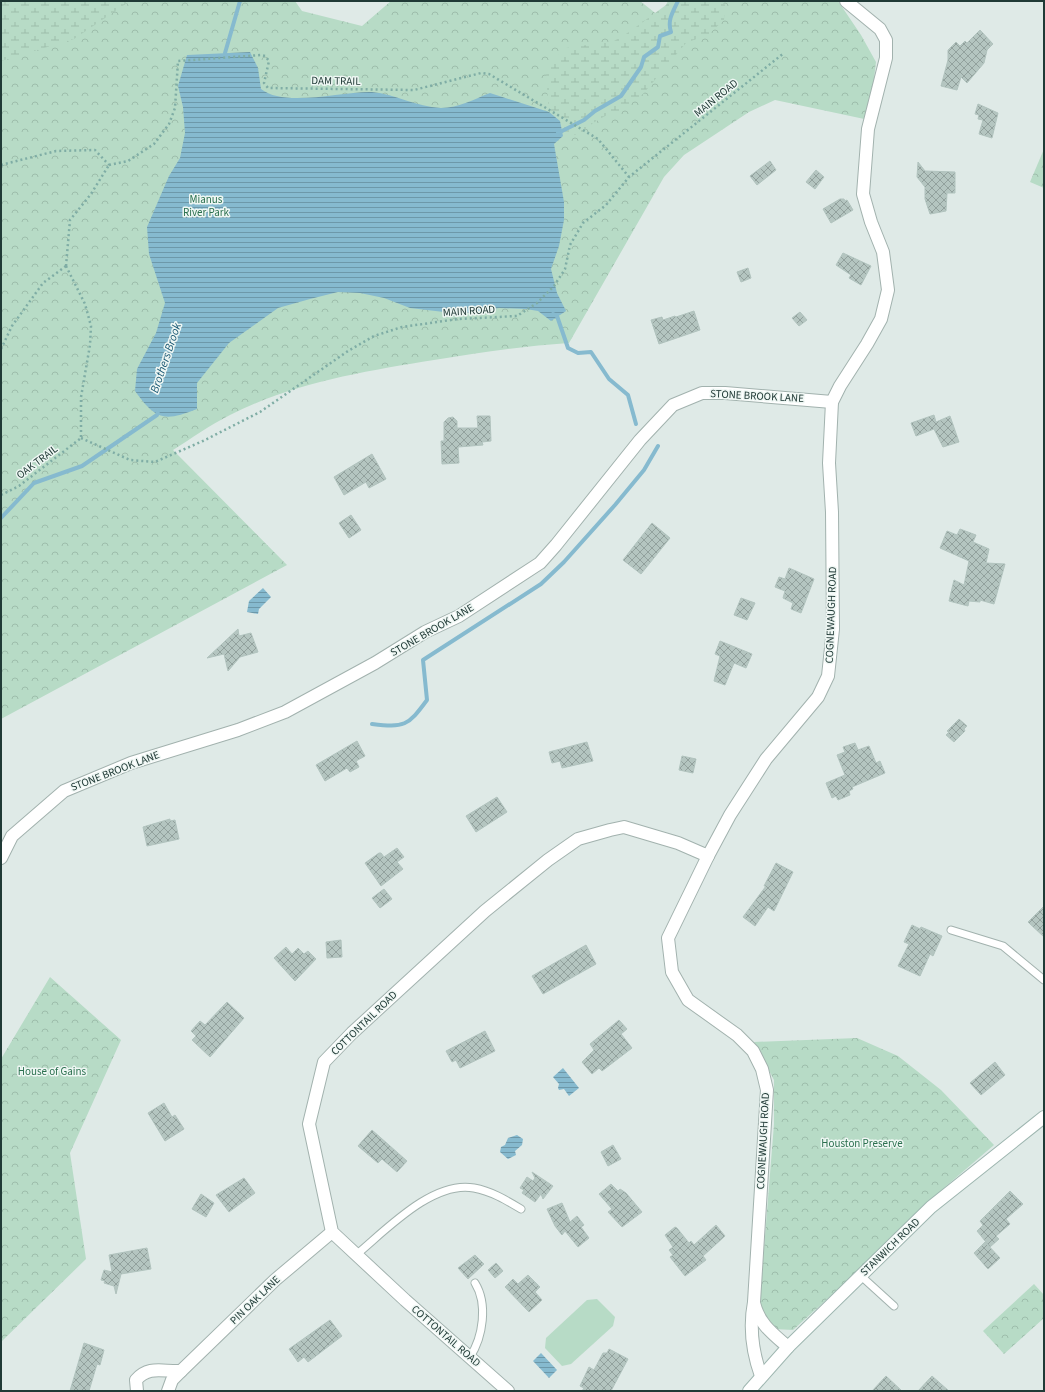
<svg xmlns="http://www.w3.org/2000/svg" width="1045" height="1392" viewBox="0 0 1045 1392" font-family="'Source Sans 3',sans-serif">
  <style>
    .grass { fill: #b7dbc6 }
    .forest { fill: url(#forest-crowns) }
    .wetland { fill: url(#wetland-marsh) }
    .water { fill: url(#water-rules) }
    .lines { fill: none; stroke-linecap: round; stroke-linejoin: round }
    .stream { stroke: #86bacf; stroke-width: 4 }
    .building { fill: url(#building-cross-hatch); stroke: #b1c3be }
    .lane-casing { stroke: #a2b2ae; stroke-width: 9 }
    .street-casing { stroke: #a2b2ae; stroke-width: 14 }
    .secondary-casing { stroke: #9eb6b0; stroke-width: 14 }
    .path { stroke: #7fada5; stroke-width: 2.5; stroke-dasharray: 2 3; stroke-linecap: butt }
    .lane { stroke: #fff; stroke-width: 7 }
    .street { stroke: #fff; stroke-width: 12 }
    .secondary { stroke: #fff; stroke-width: 12 }
    .labels { text-anchor: middle; dominant-baseline: central; stroke-width: 3; stroke-linejoin: round; paint-order: stroke }
    .street-label { font-size: 11px; fill: #203a36; stroke: #eff7f4 }
    .park-label { font-size: 11px; fill: #2b704f; stroke: #eff7f4 }
    .water-label { font-size: 12px; font-style: italic; fill: #1b5974; stroke: #eff7f4 }
  </style>
  <defs>
    <pattern id="forest-crowns" width="20" height="18" patternUnits="userSpaceOnUse"><rect width="20" height="18" fill="#b7dbc6"/><path d="M2 6a3 3 0 1 1 6 0M12 15a3 3 0 1 1 6 0" fill="none" stroke="#9dbdab"/></pattern>
    <pattern id="wetland-marsh" width="20" height="14" patternUnits="userSpaceOnUse"><rect width="20" height="14" fill="#b7dbc6"/><path d="M1 5h8M5 5V1M11 12h8M15 12V8" fill="none" stroke="#9dbdab"/></pattern>
    <pattern id="water-rules" width="6" height="5" patternUnits="userSpaceOnUse"><rect width="6" height="5" fill="#86bacf"/><path d="M0 2.5h6" fill="none" stroke="#6d98a9"/></pattern>
    <pattern id="building-cross-hatch" width="8" height="8" patternUnits="userSpaceOnUse"><rect width="8" height="8" fill="#b4c5c0"/><path d="M0 0l8 8M0 8l8-8" fill="none" stroke="#92a19d"/></pattern>
  </defs>
  <rect width="100%" height="100%" fill="#dfeae7"/>
  <path class="grass" d="M597,1299L615,1317L613,1326L571,1364L562,1366L545,1348L546,1338L587,1300Z"/>
  <g class="forest">
    <path d="M1,1H295L302,11L362,26L391,1H640L659,16L697,1H838L861,35L876,62L869,120L775,100L749,112L684,155L664,177L569,343C523,346 479,353 434,360C365,371 293,383 230,415C210,425 192,438 173,450L287,565L1,719Z"/>
    <path d="M1044,149V188L1030,182Z"/>
    <path d="M50,977L121,1040L70,1153L86,1259L1,1342V1059Z"/>
    <path d="M857,1038L898,1056L941,1090L994,1145L945,1187L890,1242L793,1330L774,1329L762,1311L760,1299L774,1124V1080L754,1042Z"/>
    <path d="M1034,1284L1044,1295V1318L1004,1354L983,1331Z"/>
  </g>
  <g class="wetland">
    <path d="M1,1H130L74,39L1,61Z"/>
    <path d="M668,1H721L725,5L724,20L709,34L686,43L643,94L620,111L605,116L593,123L580,134L563,136L560,121L549,112L546,75L549,64L566,48L614,41L629,32L666,5Z"/>
  </g>
  <g class="water">
    <path d="M250,52L258,68L261,89C285,108 342,91 372,92C396,94 416,107 441,108C459,108 474,99 490,93L549,112L560,121L563,136L554,144L564,202V220L559,246L551,269L557,293L566,311L551,321L538,311L526,309L499,308L461,314L410,308L384,298L360,293L338,292L310,299L278,308L229,343L197,383V409C164,422 156,420 135,391L137,369L156,333L165,303L149,254L147,227L169,176L180,158L185,133L183,107L178,86L187,55Z"/>
    <path d="M263,588L271,597L259,609L258,614L247,612L249,601Z"/>
    <path d="M563,1068L579,1088L569,1096L564,1089L559,1090L558,1088L559,1084L553,1077Z"/>
    <path d="M517,1135L523,1139L522,1145L515,1151L516,1155L508,1159L500,1152L501,1147L505,1145L508,1138Z"/>
    <path d="M541,1353L557,1370L549,1378L533,1361Z"/>
  </g>
  <g class="lines">
    <g class="stream">
      <path d="M227,58L225,53L240,1"/>
      <path d="M558,133L584,120L595,111L621,96L641,67L644,57L658,47L660,36L671,32C667,20 673,12 678,1"/>
      <path d="M553,314L557,316L568,348L578,353L591,352L609,379L628,395L636,424"/>
      <path d="M1,518L34,483L82,466L157,415L158,411"/>
      <path d="M372,724C404,728 408,726 427,700L423,660L541,584L564,562L615,505L644,470L658,446"/>
    </g>
  </g>
  <g class="building">
    <path d="M980,30L993,44L987,50L984,63L967,83L961,77L957,90L941,86L948,60V50L956,42L960,46L965,41L967,43Z"/>
    <path d="M978,104L998,113L992,138L979,134L983,120L978,119L979,115L975,114Z"/>
    <path d="M770,161L776,170L757,185L750,176Z"/>
    <path d="M918,162L925,171L955,172V193H947L946,211L930,214L925,199V187L917,177Z"/>
    <path d="M816,170L824,177L815,189L806,182Z"/>
    <path d="M840,199H844L845,201L847,200L853,210L831,223L823,209Z"/>
    <path d="M843,253L871,266L861,285L849,278L851,275L836,265Z"/>
    <path d="M748,268L751,278L741,282L737,272Z"/>
    <path d="M694,311L700,330L659,344L651,320L662,317L663,320L675,316L676,317Z"/>
    <path d="M800,312L807,320L799,326L792,318Z"/>
    <path d="M934,415L936,422L950,416L959,442L943,447L934,429L916,436L911,423Z"/>
    <path d="M477,416H490L491,441L482,442L483,445L458,447L459,463L442,464L441,441H444V422L448,418L453,417L457,421V428H478Z"/>
    <path d="M372,454L386,479L369,488L366,482L344,495L334,477Z"/>
    <path d="M351,515L361,530L349,538L339,523Z"/>
    <path d="M652,523L670,538L641,574L623,560Z"/>
    <path d="M960,529L976,535L973,542L989,549L986,563L1005,564L994,604L980,600V602L969,601L968,606L949,601L954,580L964,585L969,561L940,548L947,531L957,535Z"/>
    <path d="M789,568L814,579L801,613L791,609L793,603L783,598L785,591L775,587L779,577L785,579Z"/>
    <path d="M741,598L755,603L747,620L734,615Z"/>
    <path d="M238,629L239,636L251,633L258,652L240,657L228,671L224,654L207,658Z"/>
    <path d="M720,641L752,654L746,668L734,663L725,685L714,681L720,656L715,654Z"/>
    <path d="M959,719L967,726L964,729L965,731L954,742L946,735L949,732L947,731Z"/>
    <path d="M357,741L365,756L356,761L359,767L350,772L347,768L325,781L316,765Z"/>
    <path d="M587,742L593,761L562,768L560,761L552,763L549,752Z"/>
    <path d="M855,743L858,750L869,746L876,763L880,761L885,773L852,787L853,789L849,791L850,795L838,800L836,796L832,798L826,783L845,775L837,755L845,752L843,747Z"/>
    <path d="M682,756L696,759L693,773L679,770Z"/>
    <path d="M497,797L507,812L476,832L466,816Z"/>
    <path d="M170,819V821L175,820L179,839L147,846L143,827Z"/>
    <path d="M397,848L404,857L397,862L403,869L381,886L365,863L379,853H381L384,857Z"/>
    <path d="M776,863L793,872L774,911L768,907L755,926L743,917L766,886H764Z"/>
    <path d="M384,889L392,899L380,908L372,898Z"/>
    <path d="M1044,906V937L1028,922Z"/>
    <path d="M912,925L920,929L921,927L942,936L933,956L930,954L920,976L898,966L909,944L904,942Z"/>
    <path d="M341,940L342,957L327,958L326,942Z"/>
    <path d="M586,945L596,964L543,994L532,976Z"/>
    <path d="M286,947L292,954L298,948L304,954L308,951L316,959L295,981L274,958Z"/>
    <path d="M227,1002L244,1018L210,1057L192,1040L196,1036L191,1031L200,1021L205,1025Z"/>
    <path d="M619,1020L627,1029L621,1034L632,1048L602,1071L599,1068L592,1074L582,1062L594,1050L590,1044Z"/>
    <path d="M485,1031L495,1051L460,1068L456,1060L452,1062L446,1051Z"/>
    <path d="M995,1062L1005,1075L981,1095L970,1083Z"/>
    <path d="M164,1103L172,1117L175,1115L184,1129L165,1141L148,1113Z"/>
    <path d="M372,1130L407,1161L397,1172L382,1159L378,1163L358,1146Z"/>
    <path d="M613,1145L621,1159L608,1166L601,1152Z"/>
    <path d="M532,1172L553,1186L543,1199L541,1194L535,1202L522,1193L524,1190L520,1188L527,1177L533,1181L535,1178Z"/>
    <path d="M244,1178L255,1193L229,1212L216,1195Z"/>
    <path d="M611,1184L618,1191L620,1189L626,1193L642,1212L622,1227L608,1212L612,1209L599,1194Z"/>
    <path d="M1010,1191L1023,1204L1006,1219L1010,1224L996,1236L999,1239L990,1247L977,1231L983,1225L980,1221Z"/>
    <path d="M201,1194L214,1203L206,1217L192,1209Z"/>
    <path d="M562,1203L570,1222L577,1216L584,1225L581,1227L589,1238L578,1247L565,1231L562,1235L555,1226L547,1209Z"/>
    <path d="M716,1225L725,1236L703,1256L706,1260L685,1276L670,1257L673,1255L669,1250L673,1247L665,1235L675,1227L677,1228L689,1243L691,1241L694,1245Z"/>
    <path d="M985,1242L1000,1258L988,1269L974,1253Z"/>
    <path d="M147,1248L151,1269L121,1274L116,1294L114,1286L104,1283L105,1281L101,1280L104,1270L112,1272L109,1255Z"/>
    <path d="M475,1255L484,1264L468,1279L458,1268Z"/>
    <path d="M496,1263L503,1271L495,1278L488,1270Z"/>
    <path d="M528,1275L540,1287L535,1292L542,1300L529,1312L505,1287L513,1279L518,1284Z"/>
    <path d="M330,1320L342,1336L308,1362L304,1357L298,1362L289,1349Z"/>
    <path d="M84,1343L104,1350L100,1365L97,1364L89,1391H70Z"/>
    <path d="M609,1349L628,1359L611,1391H582L584,1388L580,1386L589,1367L594,1370L603,1353H607Z"/>
    <path d="M886,1376L902,1391H872Z"/>
    <path d="M932,1376L949,1391H918Z"/>
  </g>
  <g class="lines">
    <defs>
      <g id="lane">
        <path d="M951,930L1003,946L1044,980"/>
        <path d="M357,1254C386,1230 433,1180 474,1188C491,1191 506,1200 521,1209"/>
        <path d="M861,1276L894,1306"/>
        <path d="M470,1357C483,1337 488,1304 475,1283"/>
      </g>
      <g id="street">
        <path d="M1,858L12,836L64,791L131,763L238,730L285,712L375,663L425,632L459,616L540,563L556,545L640,440L673,405L702,393H725L832,402"/>
        <path d="M754,1303C759,1324 773,1334 788,1347"/>
        <path d="M761,1376C752,1351 749,1328 754,1302L767,1090L762,1069L753,1051L737,1035L688,1000L672,972L668,938L708,856L730,815L766,759L818,697L828,676L833,629L832,512L829,463L832,402L840,386L867,344L881,319L888,290L883,252L871,222L863,194L868,129L886,58V40L880,29L846,1"/>
        <path d="M137,1391L136,1380C149,1365 163,1372 181,1371"/>
        <path d="M168,1391L172,1380L181,1371L275,1280L332,1232"/>
        <path d="M508,1391L405,1300L332,1232L309,1124L324,1062L352,1033L485,911L548,860L578,839L610,830L624,827L678,843L708,856"/>
      </g>
      <path id="secondary" d="M749,1391L788,1347L931,1207L1044,1117"/>
    </defs>
    <use href="#lane" class="lane-casing"/>
    <use href="#street" class="street-casing"/>
    <use href="#secondary" class="secondary-casing"/>
    <g class="path">
      <path d="M1,165L56,151L95,150L109,165"/>
      <path d="M109,165L128,161L154,144L169,124L175,108L178,61L261,55L265,56L269,61L264,83L268,88L414,90L481,73L489,74L598,139L629,177"/>
      <path d="M66,266L85,304L91,326L90,345L81,397V438"/>
      <path d="M66,266L70,220L91,194L109,165"/>
      <path d="M1,349L12,326L43,283L66,266"/>
      <path d="M81,438L130,460L155,462L203,441L260,412L348,351L374,336L402,327L458,319L517,316L537,303L554,286L565,269L570,245L583,223L606,205L629,177L784,53"/>
      <path d="M1,495L19,486L81,438"/>
    </g>
    <use href="#lane" class="lane"/>
    <use href="#street" class="street"/>
    <use href="#secondary" class="secondary"/>
  </g>
  <g class="labels">
    <g class="street-label">
      <text transform="translate(336 81) rotate(1)">DAM TRAIL</text>
      <text transform="translate(716 98) rotate(-39)">MAIN ROAD</text>
      <text transform="translate(469 311) rotate(-4)">MAIN ROAD</text>
      <text transform="translate(757 396) rotate(3)">STONE BROOK LANE</text>
      <text transform="translate(37 462) rotate(-37)">OAK TRAIL</text>
      <text transform="translate(831 615) rotate(-88)">COGNEWAUGH ROAD</text>
      <text transform="translate(432 630) rotate(-30)">STONE BROOK LANE</text>
      <text transform="translate(115 771) rotate(-21)">STONE BROOK LANE</text>
      <text transform="translate(364 1023) rotate(-44)">COTTONTAIL ROAD</text>
      <text transform="translate(763 1141) rotate(-87)">COGNEWAUGH ROAD</text>
      <text transform="translate(890 1247) rotate(-44)">STANWICH ROAD</text>
      <text transform="translate(255 1300) rotate(-44)">PIN OAK LANE</text>
      <text transform="translate(446 1336) rotate(41)">COTTONTAIL ROAD</text>
    </g>
    <g class="park-label">
      <text x="206" y="199">Mianus<tspan x="206" dy="13">River Park</tspan></text>
      <text x="52" y="1071">House of Gains</text>
      <text x="862" y="1143">Houston Preserve</text>
    </g>
    <g class="water-label">
      <text transform="translate(166 358) rotate(-71)">Brothers Brook</text>
    </g>
  </g>
  <rect width="1045" height="1392" fill="none" stroke="#203a36" stroke-width="4"/>
</svg>
